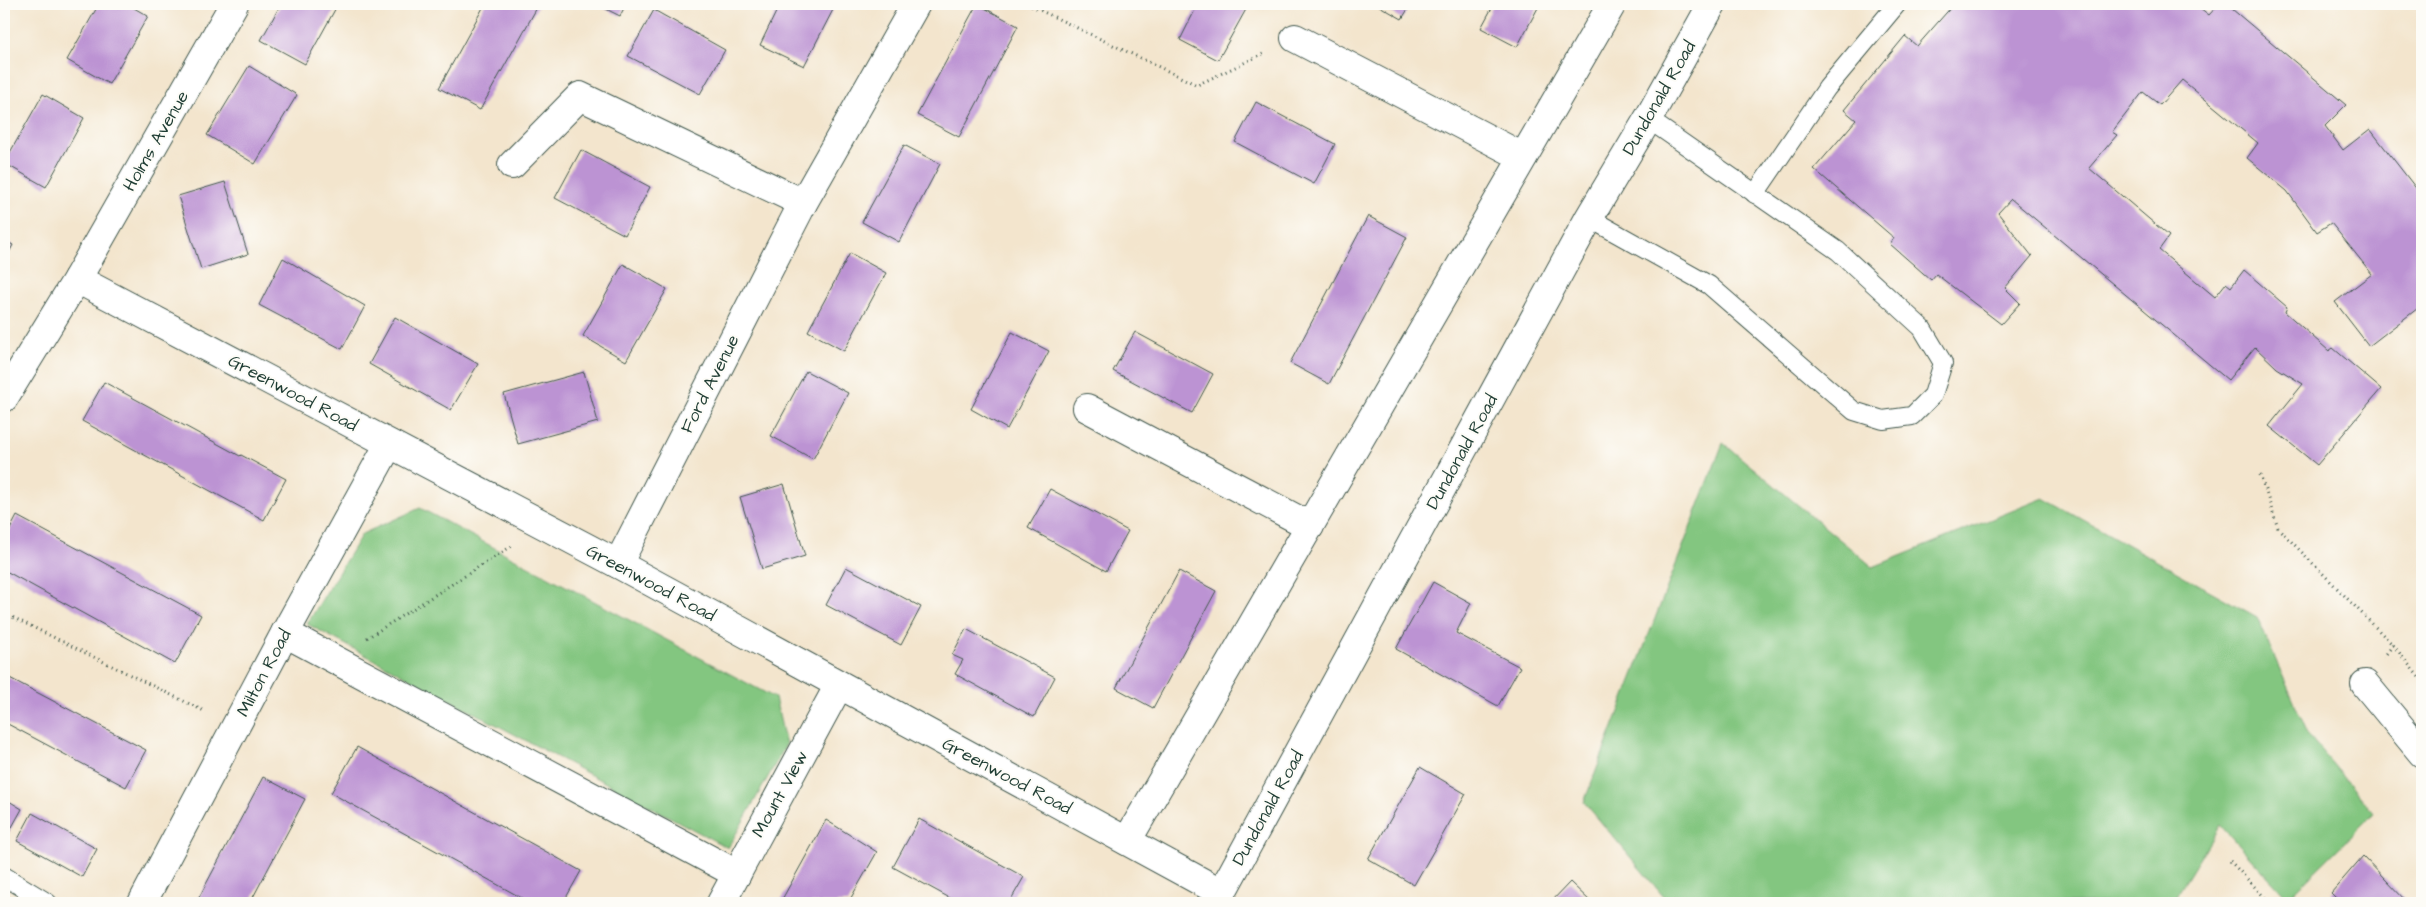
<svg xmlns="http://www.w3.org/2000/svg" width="2426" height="907" viewBox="0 0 2426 907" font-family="'Architects Daughter',sans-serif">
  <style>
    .green { fill: #83c680; stroke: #51825a }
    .building { fill: #bc93d3 }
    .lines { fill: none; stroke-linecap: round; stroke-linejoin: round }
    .service-casing { stroke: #3f564b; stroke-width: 20 }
    .minor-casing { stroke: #3f564b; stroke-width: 30 }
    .secondary-casing { stroke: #3f564b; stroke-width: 30 }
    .path { stroke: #3f564b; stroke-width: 3; stroke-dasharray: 1 4; stroke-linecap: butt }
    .service { stroke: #fff; stroke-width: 18 }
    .minor { stroke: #fff; stroke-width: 28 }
    .secondary { stroke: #fff; stroke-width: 28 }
    .labels { text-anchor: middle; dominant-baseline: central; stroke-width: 4; stroke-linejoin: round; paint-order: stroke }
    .street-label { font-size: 18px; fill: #1f3d34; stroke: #fdfcf7 }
  </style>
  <rect width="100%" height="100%" fill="#fdfcf7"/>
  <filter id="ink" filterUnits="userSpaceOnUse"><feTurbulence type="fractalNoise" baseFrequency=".02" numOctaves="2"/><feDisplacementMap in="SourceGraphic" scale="10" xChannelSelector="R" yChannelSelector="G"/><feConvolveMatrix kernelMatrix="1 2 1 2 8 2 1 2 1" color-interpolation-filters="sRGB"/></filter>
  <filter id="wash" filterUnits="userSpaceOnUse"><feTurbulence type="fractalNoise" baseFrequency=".0096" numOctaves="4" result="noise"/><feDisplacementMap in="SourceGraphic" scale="20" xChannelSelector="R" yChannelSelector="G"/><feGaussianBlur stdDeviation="1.12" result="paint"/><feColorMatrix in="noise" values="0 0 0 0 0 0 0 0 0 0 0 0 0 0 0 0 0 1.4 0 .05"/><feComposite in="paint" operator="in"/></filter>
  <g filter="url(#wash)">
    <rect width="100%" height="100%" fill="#f3e5cd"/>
    <g class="green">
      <path d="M1723,443L1873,567L2044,498L2257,617L2309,736L2374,813L2288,898L2220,825L2172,903H1669L1584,802Z"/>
      <path d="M420,508L775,698L786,745L728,848L307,624L362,534Z"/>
    </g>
    <g id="blocks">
      <g class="building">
        <path d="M99,4H127L148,16L109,84L67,60Z"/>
        <path d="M281,4H338L305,64L261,40Z"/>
        <path d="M485,4H539L480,110L439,88Z"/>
        <path d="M596,4H626L620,16Z"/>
        <path d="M780,4H836L804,66L760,45Z"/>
        <path d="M977,4L1018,26L959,137L917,115Z"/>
        <path d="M1198,4H1249L1218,60L1180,40Z"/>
        <path d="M1376,4H1411L1402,19Z"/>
        <path d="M1494,4H1540L1517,47L1481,28Z"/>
        <path d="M1954,4H2195L2209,15L2219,4H2226L2346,105L2325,126L2343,150L2370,129L2422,196V305L2369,346L2335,302L2372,274L2331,223L2317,232L2287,191L2247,158L2258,143L2182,80L2160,105L2143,92L2112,132L2117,135L2089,168L2169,236L2159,250L2215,297L2226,283L2231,287L2244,270L2287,307L2285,312L2329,351L2333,348L2381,389L2317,465L2269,426L2303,384L2277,368L2255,347L2228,380L2011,199L1998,213L2032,256L2005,288L2020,303L2001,324L1936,274L1931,280L1890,244L1894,238L1814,169L1856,120L1844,110L1905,36L1917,46Z"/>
        <path d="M654,10L725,50L700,94L628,56Z"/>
        <path d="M249,66L297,95L255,164L207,135Z"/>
        <path d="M43,94L84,118L46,187L4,163Z"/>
        <path d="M1256,102L1335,144L1314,184L1235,142Z"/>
        <path d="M904,145L940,164L899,242L862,222Z"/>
        <path d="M581,150L650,187L625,235L555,198Z"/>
        <path d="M225,182L248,254L201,269L178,196Z"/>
        <path d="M1368,216L1407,237L1329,384L1290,363Z"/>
        <path d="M4,240L13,245L4,262Z"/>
        <path d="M850,253L886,273L844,351L808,331Z"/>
        <path d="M283,258L365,306L342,349L259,305Z"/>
        <path d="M623,264L667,289L626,361L583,336Z"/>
        <path d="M395,317L478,364L451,410L369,364Z"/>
        <path d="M1012,332L1049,351L1007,429L971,409Z"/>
        <path d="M1135,332L1213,374L1192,413L1113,371Z"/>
        <path d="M806,371L848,393L813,459L771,436Z"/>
        <path d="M584,372L598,422L518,444L504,394Z"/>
        <path d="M104,382L240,456L241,455L286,479L264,520L82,421Z"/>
        <path d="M784,484L805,556L762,569L740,497Z"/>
        <path d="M1050,489L1128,531L1106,571L1028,528Z"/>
        <path d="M17,516L201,615L175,664L4,570V541Z"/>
        <path d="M846,567L921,607L901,645L826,605Z"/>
        <path d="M1179,571L1216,591L1153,708L1116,688Z"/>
        <path d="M1433,582L1471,603L1456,633L1520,667L1498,706L1396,649Z"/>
        <path d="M966,629L1055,677L1034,717L955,674L963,660L952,655Z"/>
        <path d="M4,675L146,750L126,787L4,722Z"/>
        <path d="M357,747L581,871L563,903H531L331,793Z"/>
        <path d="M1420,767L1466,794L1414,885L1368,859Z"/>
        <path d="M263,777L305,799L250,903H196Z"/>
        <path d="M4,798L22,809L7,836L4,834Z"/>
        <path d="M32,813L97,849L82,877L17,841Z"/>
        <path d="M919,819L1024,877L1009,903H959L893,867Z"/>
        <path d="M826,820L877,852L848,903H780Z"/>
        <path d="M2363,856L2408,903H2341L2331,893Z"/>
        <path d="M1570,882L1592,903H1550Z"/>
      </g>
    </g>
  </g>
  <g filter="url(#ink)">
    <use href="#blocks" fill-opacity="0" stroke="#3f564b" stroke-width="1"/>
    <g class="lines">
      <defs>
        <g id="service">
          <path d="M1755,194L1827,88L1897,4"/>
          <path d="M1589,218L1709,285L1854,411L1883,420L1912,416L1933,395L1943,363L1922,328L1838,251L1648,119"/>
          <path d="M4,876L48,903"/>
        </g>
        <g id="minor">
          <path d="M1295,38L1523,157"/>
          <path d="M512,165L580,96L803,203"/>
          <path d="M77,279L618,564L1222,893"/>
          <path d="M4,398L77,279L234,4"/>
          <path d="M1087,408L1310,526"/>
          <path d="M618,564L803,203L916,4"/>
          <path d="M285,633L737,874"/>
          <path d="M2365,684L2422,753"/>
          <path d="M1127,841L1612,4"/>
          <path d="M142,903L285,633L389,444"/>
          <path d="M721,903L839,685"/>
        </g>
        <path id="secondary" d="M1216,903L1589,218L1648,119L1712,4"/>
      </defs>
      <use href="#service" class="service-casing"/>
      <use href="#minor" class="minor-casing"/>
      <use href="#secondary" class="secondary-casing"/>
      <g class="path">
        <path d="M1027,4L1197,85L1265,53"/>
        <path d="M2260,475L2278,528L2393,645L2384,657"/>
        <path d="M4,613L206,712"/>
        <path d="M367,638L512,546"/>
        <path d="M2393,645L2422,681"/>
        <path d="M2230,861L2270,903"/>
      </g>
      <use href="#service" class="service"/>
      <use href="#minor" class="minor"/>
      <use href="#secondary" class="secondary"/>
    </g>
  </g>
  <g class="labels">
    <g class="street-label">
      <text transform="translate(1659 98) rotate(-60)">Dundonald Road</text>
      <text transform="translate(156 141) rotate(-60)">Holms Avenue</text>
      <text transform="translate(710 384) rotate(-63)">Ford Avenue</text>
      <text transform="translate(293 393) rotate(28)">Greenwood Road</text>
      <text transform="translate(1462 452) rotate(-61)">Dundonald Road</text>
      <text transform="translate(651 583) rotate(28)">Greenwood Road</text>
      <text transform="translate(264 673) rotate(-62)">Milton Road</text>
      <text transform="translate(1007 776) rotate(28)">Greenwood Road</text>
      <text transform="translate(780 794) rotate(-61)">Mount View</text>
      <text transform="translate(1268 808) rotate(-61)">Dundonald Road</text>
    </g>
  </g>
  <rect width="2426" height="907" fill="none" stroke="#fdfcf7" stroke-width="20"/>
</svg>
